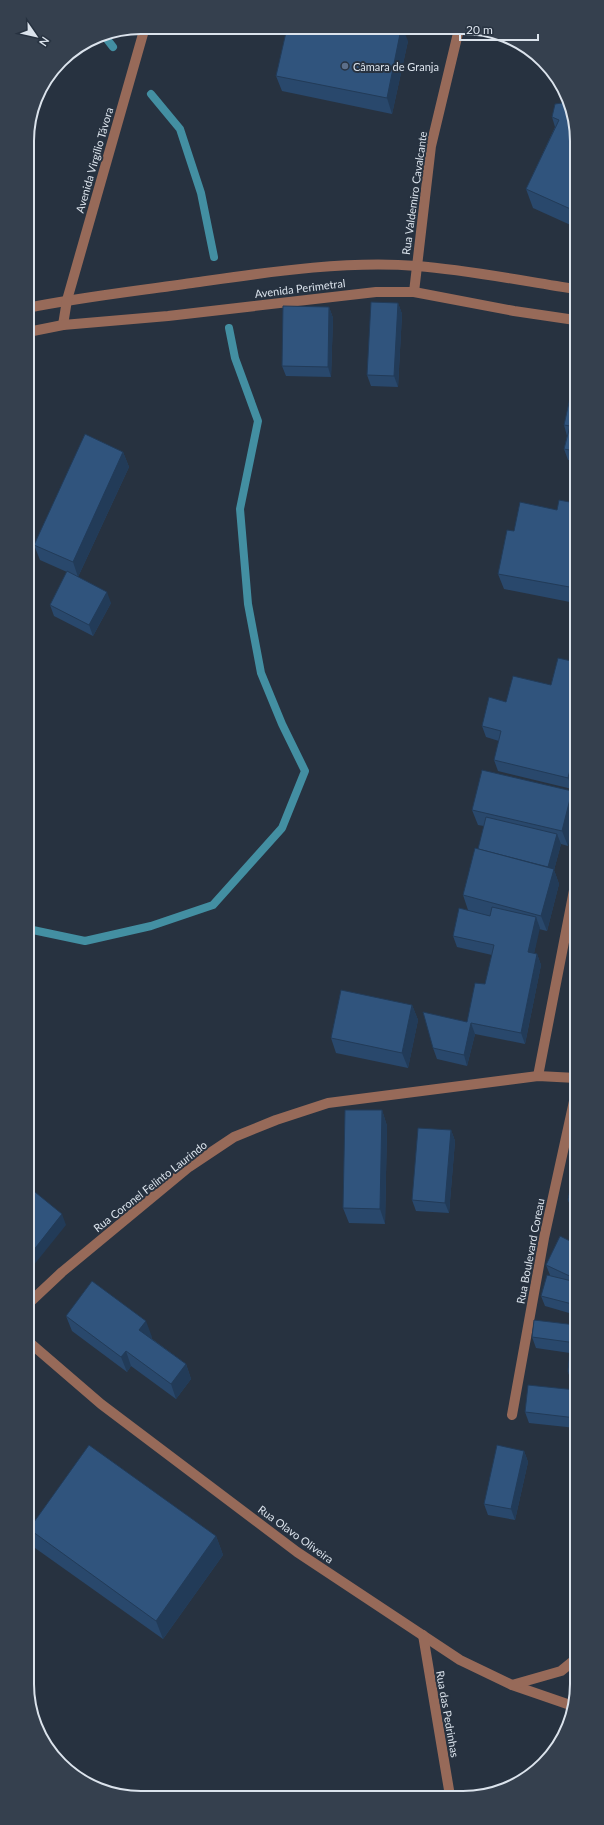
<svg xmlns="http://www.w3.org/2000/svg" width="604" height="1825" viewBox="0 0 604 1825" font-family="Lato,sans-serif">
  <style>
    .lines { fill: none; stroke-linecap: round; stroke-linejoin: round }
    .stream { stroke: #438fa2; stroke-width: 8 }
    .minor { stroke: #976a59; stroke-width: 10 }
    .wall { fill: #29486c }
    .shaded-wall { fill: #223b58 }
    .building { fill: #30547d; stroke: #223b58 }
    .service-dot { fill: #5c6f8a; stroke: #273240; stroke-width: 1.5 }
    .labels { text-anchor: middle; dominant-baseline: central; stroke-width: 4; stroke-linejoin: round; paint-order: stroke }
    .poi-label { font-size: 11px; fill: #dbe3ec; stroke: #273240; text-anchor: start }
    .street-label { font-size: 11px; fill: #dbe3ec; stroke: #273240 }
    .rim { fill: none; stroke: #dbe3ec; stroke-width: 2 }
  </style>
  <rect width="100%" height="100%" fill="#273240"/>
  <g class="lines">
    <g class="stream">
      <path d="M103,34L113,47"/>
      <path d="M151,94L180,129L201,193L214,257"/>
      <path d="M28,929L85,941L151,926L213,905L282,828L305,771L282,724L261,673L248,604L240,509L258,421L235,358L229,328"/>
    </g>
    <g class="minor">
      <path d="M414,292L431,146L459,29"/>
      <path d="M27,308C82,297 137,291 192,283C263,273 344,260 417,266C469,270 523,281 575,289"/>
      <path d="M63,325L67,300L145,27"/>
      <path d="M28,332L63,325L168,316L376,292H414L514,311L575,320"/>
      <path d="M538,1076L576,880"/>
      <path d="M29,1303L62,1272L189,1167L234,1137L276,1120L328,1103L538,1076L576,1078"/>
      <path d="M29,1342L101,1404L297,1552L460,1660L512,1685L573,1706"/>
      <path d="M512,1415L544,1238L576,1092"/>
      <path d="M423,1635L450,1796"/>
      <path d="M512,1685L561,1671L577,1658"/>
    </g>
  </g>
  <g class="wall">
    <path d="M408,41L392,114L282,91L276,76Z"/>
    <path d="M562,103L575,119V227L533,208L526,189L555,127L552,117Z"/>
    <path d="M398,303L402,314L398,387L371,386L367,375Z"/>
    <path d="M329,307L333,318L331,377L286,376L282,366Z"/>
    <path d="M575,389V461L568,460L564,449L567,436L564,425Z"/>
    <path d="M123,452L129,467L78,577L111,603L93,636L54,616L50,605L67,572L40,560L34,545Z"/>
    <path d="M575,503V603L504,589L498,574L514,531L557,510Z"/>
    <path d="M576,662V773L572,789L498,771L494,760L499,741L486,737L482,726L506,702L551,685Z"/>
    <path d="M572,791L568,846L561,844L554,870L559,884L547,931L539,929L534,953L537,954L541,965L525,1044L475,1034L467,1066L437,1059L433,1048L467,1022L485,984L492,955L457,947L453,936L468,910L463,895L478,849L484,826L478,825L472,810Z"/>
    <path d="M412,1005L418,1020L408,1068L336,1053L331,1038Z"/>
    <path d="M382,1110L387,1126L385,1224L349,1223L343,1208Z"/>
    <path d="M451,1130L455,1141L449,1213L416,1211L412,1200Z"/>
    <path d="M576,1158V1212L572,1211L568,1200Z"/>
    <path d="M576,1244V1315L545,1306L541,1296L550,1275L546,1265Z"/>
    <path d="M66,1316L152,1337L151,1338L186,1364L191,1379L176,1399L131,1366L127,1372L72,1331Z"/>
    <path d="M576,1325V1378H570L568,1372L570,1353L536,1348L532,1337Z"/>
    <path d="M576,1390V1428L529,1423L525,1412Z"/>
    <path d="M524,1451L528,1462L515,1520L488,1515L484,1504Z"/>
    <path d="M29,1529L216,1536L223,1555L163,1639L35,1548L29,1530Z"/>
  </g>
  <g class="shaded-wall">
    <path d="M401,29H403L408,41L392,114L387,98Z"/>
    <path d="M398,303L402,314L398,387L394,376Z"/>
    <path d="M329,307L333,318L331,377L328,367Z"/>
    <path d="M123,452L129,467L78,577L73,562Z"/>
    <path d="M107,592L111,603L93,636L89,625Z"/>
    <path d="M576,746V773L572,789L568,778Z"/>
    <path d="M572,791L576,802V812L568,846L562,831Z"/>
    <path d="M557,834L561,844L554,870L559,884L547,931L541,916L547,870Z"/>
    <path d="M536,917L540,928L532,963L528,952Z"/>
    <path d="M537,954L541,965L525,1044L521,1033Z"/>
    <path d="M412,1005L418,1020L408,1068L402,1053Z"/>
    <path d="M471,1023L475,1034L467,1066L464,1055Z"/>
    <path d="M382,1110L387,1126L385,1224L380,1209Z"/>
    <path d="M451,1130L455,1141L449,1213L445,1203Z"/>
    <path d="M62,1214L66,1225L29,1271V1256Z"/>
    <path d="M146,1321L152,1337L145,1345L139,1330Z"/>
    <path d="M126,1351L131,1366L127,1372L121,1357Z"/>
    <path d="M186,1364L191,1379L176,1399L171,1384Z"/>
    <path d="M524,1451L528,1462L515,1520L511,1509Z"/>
    <path d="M216,1536L223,1555L163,1639L156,1621Z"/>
  </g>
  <g class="building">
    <path d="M287,28L401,29L387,98L276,76Z"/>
    <path d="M562,95L575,119V211L526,189L559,120L552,117L555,104L562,103Z"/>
    <path d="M371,302L398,303L394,376L367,375Z"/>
    <path d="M283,306L329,307L328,367L282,366Z"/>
    <path d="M572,389H575V451L564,449L570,426L564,425Z"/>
    <path d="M85,434L123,452L73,562L34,545Z"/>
    <path d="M559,500L575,503V588L498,574L507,530L514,531L520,502L557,510Z"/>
    <path d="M67,571L107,592L89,625L50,605Z"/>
    <path d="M558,658L576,662V746L568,778L494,760L501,731L482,726L489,697L506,702L513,676L551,685Z"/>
    <path d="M482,770L572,791L562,831L472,810Z"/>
    <path d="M486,817L557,834L548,867L478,849Z"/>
    <path d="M475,848L554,869L541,916L463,895Z"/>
    <path d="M492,907L536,917L528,952L537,954L521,1033L471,1023L464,1055L433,1048L423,1012L467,1022L475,983L485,984L494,945L453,936L459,908L490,916Z"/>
    <path d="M341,990L412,1005L402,1053L331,1038Z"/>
    <path d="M345,1110H382L380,1209L343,1208Z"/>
    <path d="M418,1128L451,1130L445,1203L412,1200Z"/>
    <path d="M576,1158V1202L568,1200Z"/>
    <path d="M35,1192L62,1214L29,1256V1199Z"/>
    <path d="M560,1236L576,1244V1279L546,1265Z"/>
    <path d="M547,1275L576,1282V1305L541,1296Z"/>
    <path d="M92,1281L146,1321L139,1330L186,1364L171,1384L126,1351L121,1357L66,1316Z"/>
    <path d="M534,1320L576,1325V1343L532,1337Z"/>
    <path d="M570,1349L576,1350V1373L568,1372Z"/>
    <path d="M528,1385L576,1390V1418L525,1412Z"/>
    <path d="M89,1445L216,1536L156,1621L29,1529Z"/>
    <path d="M497,1445L524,1451L511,1509L484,1504Z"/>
  </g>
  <circle class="service-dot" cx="345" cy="66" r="4"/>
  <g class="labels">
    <g class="poi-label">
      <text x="353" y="66">Câmara de Granja</text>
    </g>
    <g class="street-label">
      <text transform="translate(94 160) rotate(-74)">Avenida Virgílio Távora</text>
      <text transform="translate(414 193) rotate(-82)">Rua Valdemiro Cavalcante</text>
      <text transform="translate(300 288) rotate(-7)">Avenida Perimetral</text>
      <text transform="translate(150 1186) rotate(-38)">Rua Coronel Felinto Laurindo</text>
      <text transform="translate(530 1251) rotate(-79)">Rua Boulevard Coreau</text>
      <text transform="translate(296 1534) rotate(36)">Rua Olavo Oliveira</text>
      <text transform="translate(448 1714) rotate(80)">Rua das Pedrinhas</text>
    </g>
  </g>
  <path d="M0 0H604V1825H0ZM141 34H463A107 107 0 0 1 570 141V1684A107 107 0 0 1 463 1791H141A107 107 0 0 1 34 1684V141A107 107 0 0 1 141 34Z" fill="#35404e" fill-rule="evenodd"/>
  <path class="rim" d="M141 34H463A107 107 0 0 1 570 141V1684A107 107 0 0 1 463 1791H141A107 107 0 0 1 34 1684V141A107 107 0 0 1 141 34Z"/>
  <g transform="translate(36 36) rotate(124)" stroke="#273240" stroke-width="3" paint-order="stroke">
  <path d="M0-3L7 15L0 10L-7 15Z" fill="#dbe3ec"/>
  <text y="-6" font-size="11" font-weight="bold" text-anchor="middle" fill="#dbe3ec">N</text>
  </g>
  <path d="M460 34v6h78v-6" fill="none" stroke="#dbe3ec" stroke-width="2"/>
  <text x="466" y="34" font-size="12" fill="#dbe3ec" stroke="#273240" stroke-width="3" paint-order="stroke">20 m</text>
</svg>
